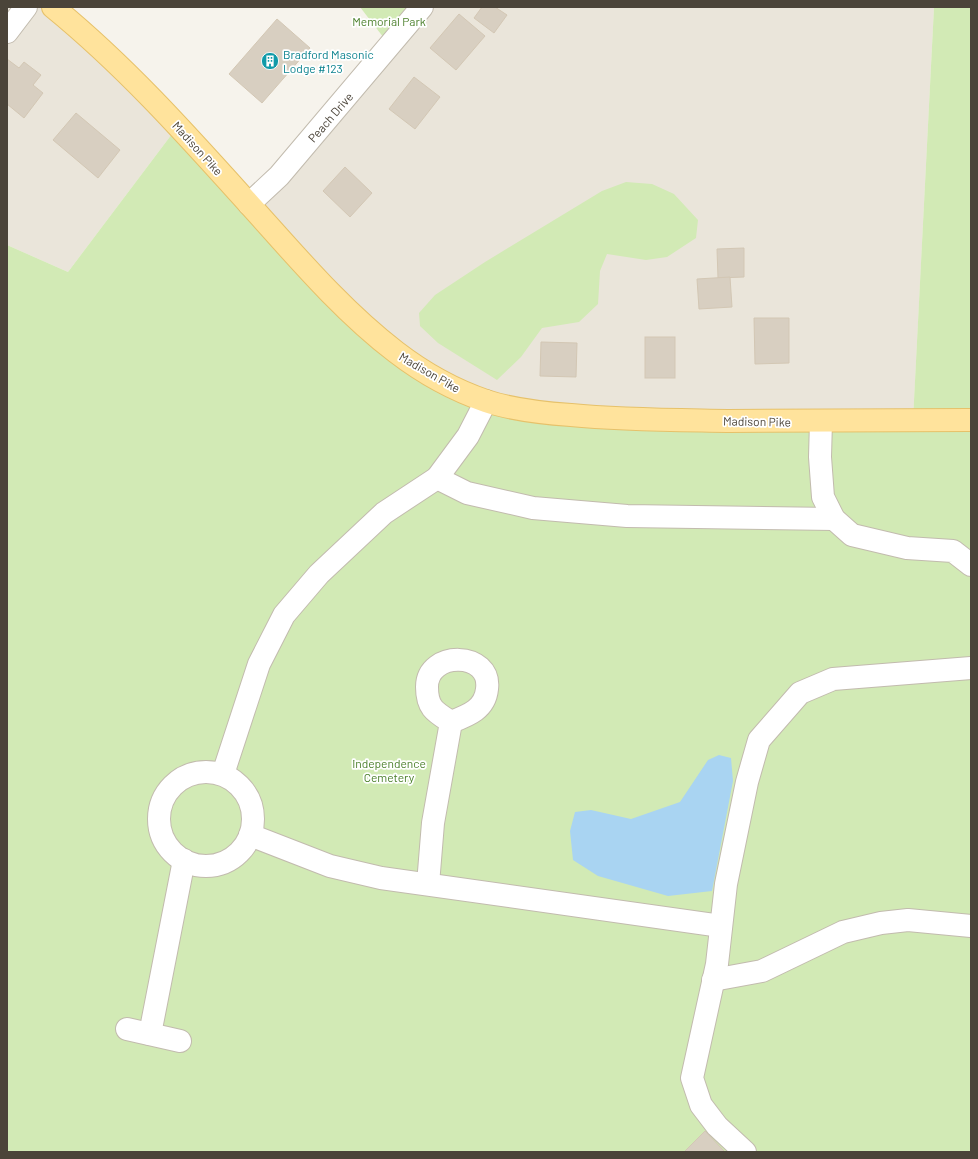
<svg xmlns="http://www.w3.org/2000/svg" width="978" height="1159" viewBox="0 0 978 1159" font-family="Barlow,sans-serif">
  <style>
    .residential { fill: #eae5da }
    .green { fill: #d2eab5 }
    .water { fill: #a9d4f2 }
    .building { fill: #d8cfc1; stroke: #d3c7b4 }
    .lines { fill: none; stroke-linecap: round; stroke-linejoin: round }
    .minor-casing { stroke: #c2bbae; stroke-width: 24 }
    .major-casing { stroke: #e6c16a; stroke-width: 24 }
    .minor { stroke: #fff; stroke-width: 22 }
    .major { stroke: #ffe39c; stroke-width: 22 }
    .labels { text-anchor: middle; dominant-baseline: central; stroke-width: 3.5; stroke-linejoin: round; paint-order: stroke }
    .park-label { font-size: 12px; fill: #4a7f2a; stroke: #fff }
    .culture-label { font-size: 12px; fill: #0d838f; stroke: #fff; text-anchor: start }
    .street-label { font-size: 12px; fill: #4b4439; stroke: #fff }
  </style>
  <rect width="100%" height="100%" fill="#f6f3ec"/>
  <g class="residential">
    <path d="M7,7H53L178,126L68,272L7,245Z"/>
    <path d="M407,7H934L913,421L513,408L396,352L249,204Z"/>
  </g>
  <g class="green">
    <path d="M360,7H422L387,42Z"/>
    <path d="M934,7H971V1152H7V245L68,272L178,126L396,352L513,408L913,420Z"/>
    <path d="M626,182L652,184L674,194L698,220L696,238L667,257L646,260L607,254L600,271L598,304L579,322L542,328L521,357L497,380L438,343L420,326L419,313L435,295L485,262L602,191Z"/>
  </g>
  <path class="water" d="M719,755L731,758L733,781L712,891L668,896L598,876L573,860L570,831L575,812L591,810L631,819L680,802L708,760Z"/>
  <g class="building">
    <path d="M482,7H495L507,15L494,33L474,18Z"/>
    <path d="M459,14L485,36L456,70L430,48Z"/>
    <path d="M277,19L310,48L262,103L229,74Z"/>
    <path d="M7,59L19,68L24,62L41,75L33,85L43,93L24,118L7,104Z"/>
    <path d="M414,77L440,97L415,129L389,109Z"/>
    <path d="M76,113L120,150L98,178L53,140Z"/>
    <path d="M345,167L372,193L350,217L323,191Z"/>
    <path d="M744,248V277L718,278L717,249Z"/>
    <path d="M730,277L732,307L699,309L697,279Z"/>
    <path d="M754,318H789V363L755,364Z"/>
    <rect x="645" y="337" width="30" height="41"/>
    <path d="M541,342L577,343L576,377L540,376Z"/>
    <path d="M705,1131L725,1152H685V1151Z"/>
  </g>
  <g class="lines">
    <defs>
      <g id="minor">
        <path d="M7,32L26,7"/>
        <path d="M249,204L279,176L422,7"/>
        <path d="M821,421L820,457L823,497L834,519L852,535L907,548L953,551L971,565"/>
        <path d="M437,478L467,493L533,508L627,516L834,519"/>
        <circle cx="206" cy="819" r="47"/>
        <path d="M223,774L259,664L284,615L319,574L384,513L437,478L468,436L486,401"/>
        <path d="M250,835L330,866L381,878L721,926"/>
        <path d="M428,884L433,823L451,722C469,715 485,709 487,689C492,651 427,650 427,687C427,708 435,712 451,722"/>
        <path d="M713,980L762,971L843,932L881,923L908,920L971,926"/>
        <path d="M127,1029L180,1041"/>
        <path d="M150,1034L184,860"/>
        <path d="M745,1152L717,1126L701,1105L692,1078L717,964L726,884L747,782L759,740L800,693L833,679L971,668"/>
      </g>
      <path id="major" d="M53,7C129,69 193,142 258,214C301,262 345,313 396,352C422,372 454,390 486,401C513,410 542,413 571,415C623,420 675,420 728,421C809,421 890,421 971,420"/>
    </defs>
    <use href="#minor" class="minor-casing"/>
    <use href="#major" class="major-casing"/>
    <use href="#minor" class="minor"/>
    <use href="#major" class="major"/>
  </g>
  <defs>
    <symbol id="building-disc" viewBox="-11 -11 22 22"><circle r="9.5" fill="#0f9aa8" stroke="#fff"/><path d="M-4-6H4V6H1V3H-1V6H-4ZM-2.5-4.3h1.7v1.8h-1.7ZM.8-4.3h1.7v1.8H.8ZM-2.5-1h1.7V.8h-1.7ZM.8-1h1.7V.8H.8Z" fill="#fff"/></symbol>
  </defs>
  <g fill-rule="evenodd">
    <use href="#building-disc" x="260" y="51" width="20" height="20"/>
  </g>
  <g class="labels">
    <g class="park-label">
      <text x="389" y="21">Memorial Park</text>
      <text x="389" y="763">Independence<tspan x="389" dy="14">Cemetery</tspan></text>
    </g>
    <g class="culture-label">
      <text x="283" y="54">Bradford Masonic<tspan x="283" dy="14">Lodge #123</tspan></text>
    </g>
    <g class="street-label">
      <text transform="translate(330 117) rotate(-49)">Peach Drive</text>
      <text transform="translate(198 148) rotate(48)">Madison Pike</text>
      <text transform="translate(430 372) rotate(30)">Madison Pike</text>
      <text transform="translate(757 421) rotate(1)">Madison Pike</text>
    </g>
  </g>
  <rect width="978" height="1159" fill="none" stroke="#4b4439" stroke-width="16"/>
</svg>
